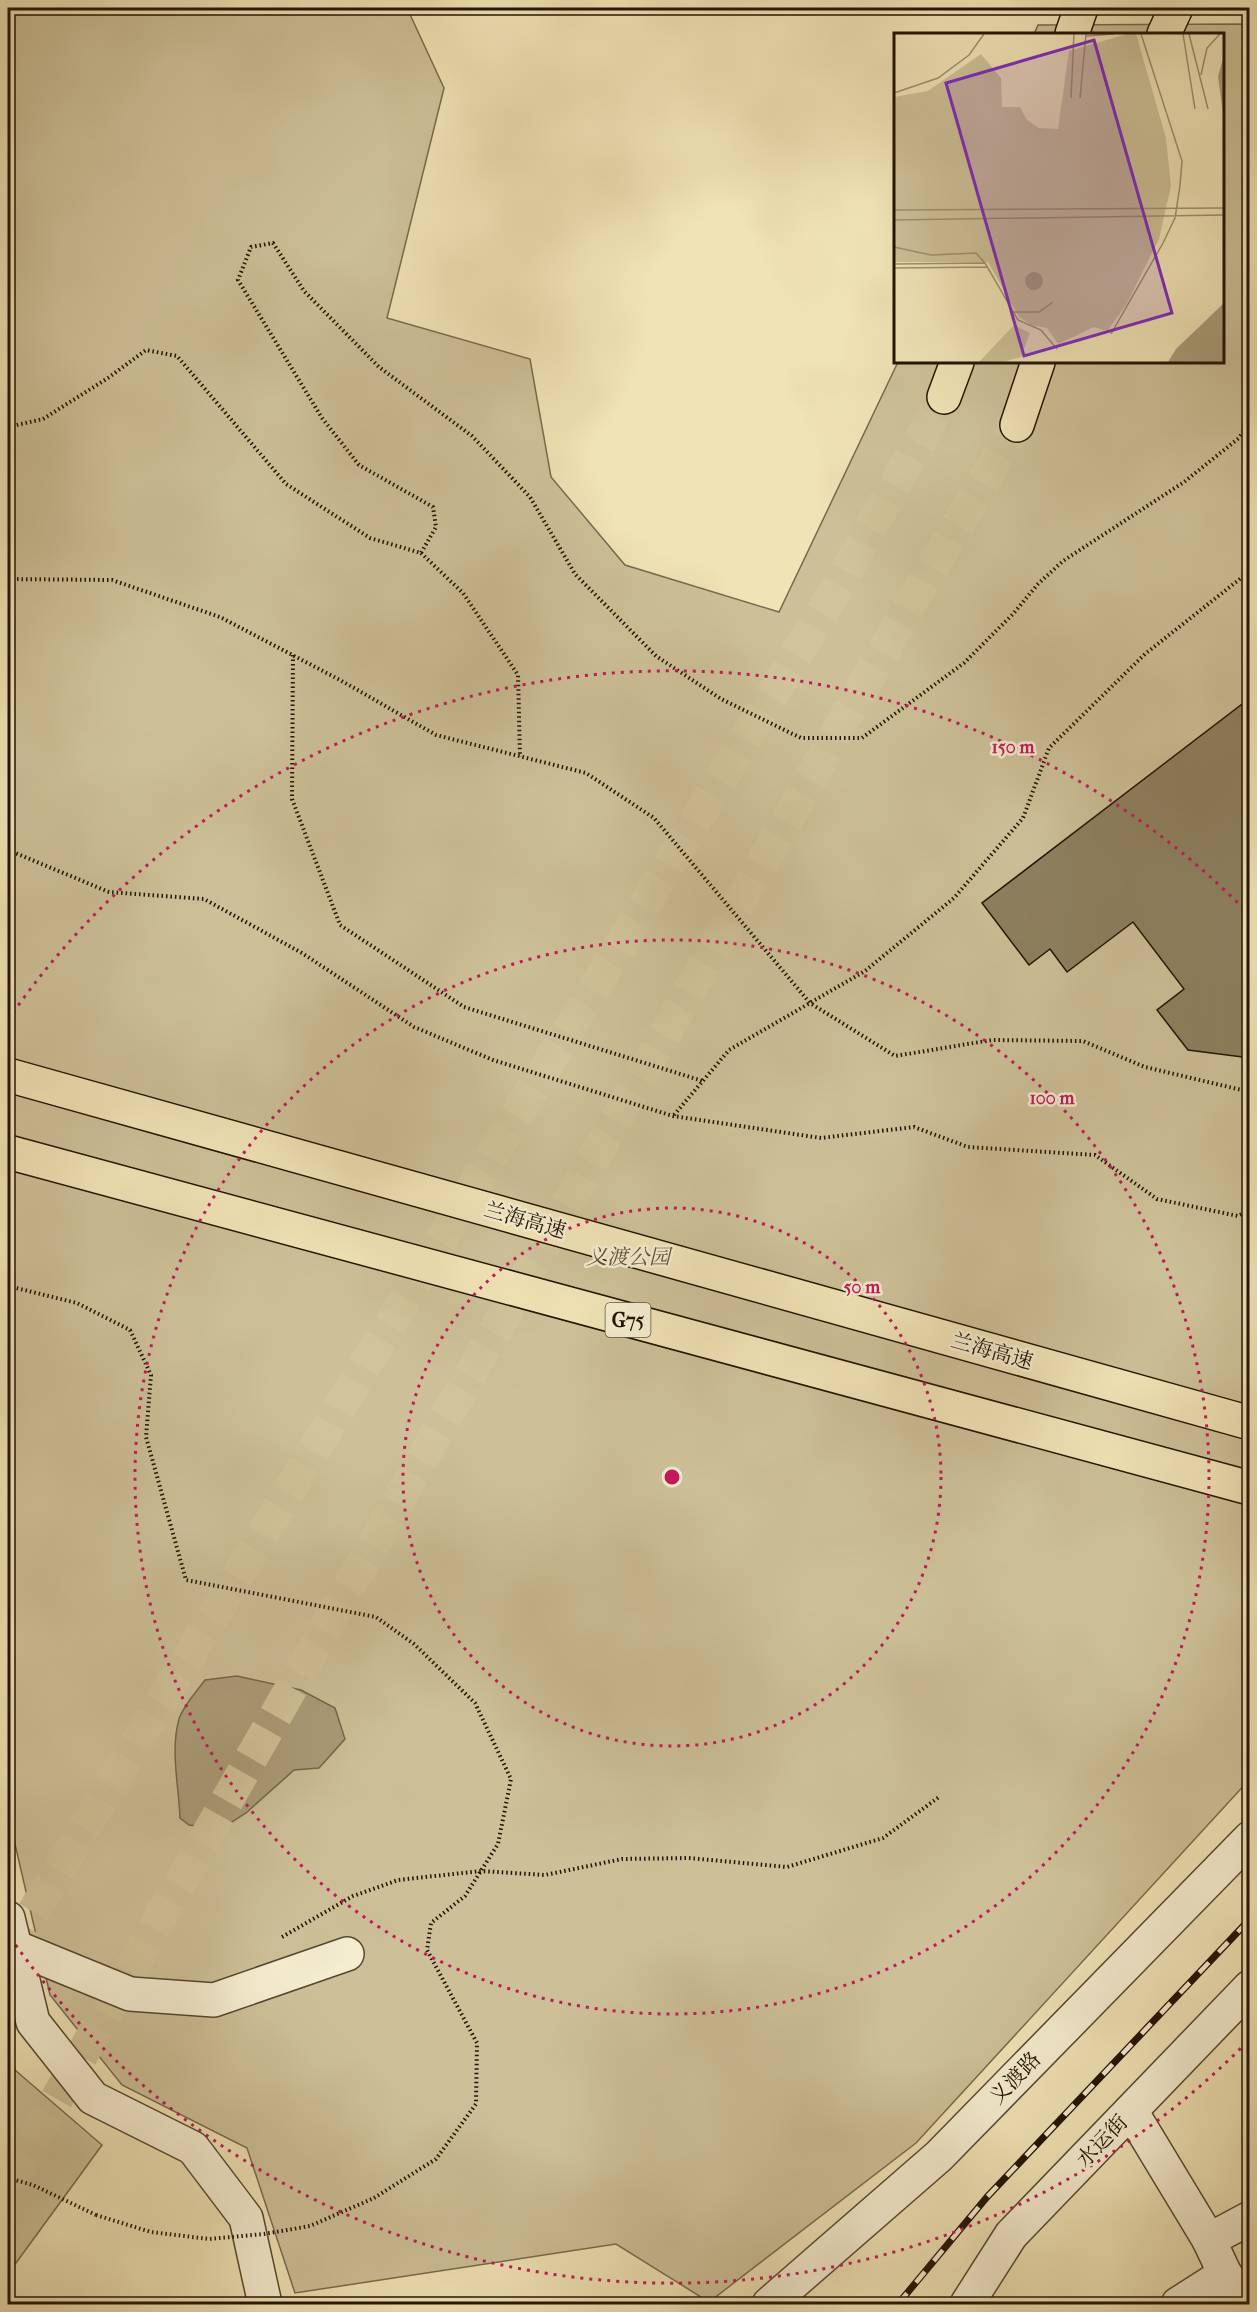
<svg xmlns="http://www.w3.org/2000/svg" width="1257" height="2312" viewBox="0 0 1257 2312" font-family="'IM FELL French Canon','Noto Serif SC',serif">
  <style>
    .green { fill: #cdc098; stroke: #776a4e; stroke-width: 1.5 }
    .water { fill: #aa9d79; stroke: #73664a; stroke-width: 1.5 }
    .building { fill: #8d8060; stroke: #211403; stroke-width: 1.5 }
    .lines { fill: none; stroke-linecap: round; stroke-linejoin: round }
    .major-tunnel { stroke: #d1c49b; stroke-width: 33; stroke-dasharray: 33 16; stroke-linecap: butt }
    .minor-casing { stroke: #554830; stroke-width: 36 }
    .major-casing { stroke: #211403; stroke-width: 36 }
    .highway-casing { stroke: #211403; stroke-width: 36 }
    .path { stroke: #211403; stroke-width: 4; stroke-dasharray: 1.5 3; stroke-linecap: butt }
    .minor { stroke: #f5edd0; stroke-width: 33 }
    .major { stroke: #f0e3b6; stroke-width: 33 }
    .highway { stroke: #f0e3b6; stroke-width: 33 }
    .rail-casing { stroke: #211403; stroke-width: 7 }
    .rail { stroke: #f5edd0; stroke-width: 4.5; stroke-dasharray: 14; stroke-linecap: butt }
    .path-bridge { stroke: #211403; stroke-width: 4; stroke-dasharray: 1.5 3; stroke-linecap: butt }
    .ring { fill: none; stroke: #c2185b; stroke-width: 3; stroke-dasharray: 3 6 }
    .labels { text-anchor: middle; dominant-baseline: central; stroke-width: 5; stroke-linejoin: round; paint-order: stroke }
    .shield { fill: #f5edd0; stroke: #615540; stroke-width: 1.5 }
    .shield-label { font-size: 20px; font-weight: bold; fill: #211403 }
    .street-label { font-size: 21px; fill: #211403; stroke: #f5edd0 }
    .park-label { font-size: 21px; font-style: italic; fill: #5d5037; stroke: #f5edd0 }
    .inset-road { fill: none; stroke: #9d906e; stroke-width: 1.5 }
    .view { fill: #7b2cbf; fill-opacity: 0.15; stroke: #7b2cbf; stroke-width: 3 }
    .inset-edge { fill: none; stroke: #211403; stroke-width: 3 }
    .centre { fill: #c2185b; stroke: #f5edd0; stroke-width: 3 }
    .ring-label { font-size: 18px; text-anchor: middle; font-weight: bold; fill: #c2185b; stroke: #f5edd0; stroke-width: 5; stroke-linejoin: round; paint-order: stroke }
  </style>
  <rect width="100%" height="100%" fill="#f0e3b6"/>
  <filter id="stains"><feTurbulence type="fractalNoise" baseFrequency=".00333" numOctaves="4"/><feColorMatrix values="0 0 0 0 .2 0 0 0 0 .09 0 0 0 0 .02 0 0 0 .5 -.17"/></filter>
  <radialGradient id="worn" r=".72"><stop offset=".6" stop-color="#630" stop-opacity="0"/><stop offset="1" stop-color="#630" stop-opacity=".3"/></radialGradient>
  <g class="green">
    <path d="M8,8H407L444,88L387,318L530,359L551,477L625,565L779,612L898,362H1222V34H1034L1038,25L1249,24V1780L916,2143L709,2302L616,2244L295,2293L247,2148L122,2085L50,1995L8,1814Z"/>
    <path d="M8,2064L102,2145L8,2274Z"/>
  </g>
  <path class="water" d="M237,1676L301,1690L335,1708L345,1739L319,1768L294,1770L246,1813L221,1829L189,1825L180,1818C179,1786 170,1751 179,1719C183,1706 197,1691 205,1680Z"/>
  <path class="building" d="M1250,698V1058L1188,1050L1157,1010L1184,989L1133,922L1067,972L1050,949L1029,965L982,903Z"/>
  <g class="lines">
    <g class="major-tunnel">
      <path d="M8,1954L842,579L944,397"/>
      <path d="M8,2184L904,615L1017,425"/>
    </g>
    <defs>
      <g id="minor">
        <path d="M8,1918L33,2022L93,2098L193,2148L246,2218L265,2304"/>
        <path d="M15,1947L130,1994L214,2000L347,1954"/>
        <path d="M1131,2111L1209,2240"/>
        <path d="M1225,2274L1246,2304"/>
        <path d="M769,2304L939,2156L1250,1838"/>
        <path d="M967,2304L1011,2235L1250,1987"/>
        <path d="M1178,2304L1225,2274L1209,2240L1250,2218"/>
      </g>
      <g id="major">
        <path d="M1072,34L1081,8"/>
        <path d="M1164,34L1176,8"/>
        <path d="M944,397L957,362"/>
        <path d="M1017,425L1038,362"/>
      </g>
      <g id="highway">
        <path d="M8,1075L1250,1423"/>
        <path d="M8,1152L1250,1488"/>
      </g>
    </defs>
    <use href="#minor" class="minor-casing"/>
    <use href="#major" class="major-casing"/>
    <use href="#highway" class="highway-casing"/>
    <g class="path">
      <path d="M8,427L43,419L108,378L146,350L177,356L286,484L370,538L421,553L436,527L433,507L359,465L322,418L238,280L251,247L273,243L304,291L379,367L472,436L530,497L575,574L656,656L721,699L801,738H862L964,663L1013,614L1038,584L1063,561L1184,482L1239,438L1250,422"/>
      <path d="M421,553L463,593L518,675L520,757"/>
      <path d="M8,579L112,580L220,617L340,680L436,735L586,773L654,818L810,1003L895,1056L992,1040L1083,1041L1145,1067L1250,1092"/>
      <path d="M293,655L292,799L340,925L464,1007L703,1081"/>
      <path d="M8,850L109,892L204,899L302,953L414,1027L493,1060L673,1116L821,1138L914,1127L968,1147L1095,1155L1157,1199L1238,1216L1250,1210"/>
      <path d="M674,1115L729,1050L865,971L954,898L1023,818L1049,748L1145,654L1250,571"/>
      <path d="M8,1286L77,1303L130,1330L151,1375L146,1437L186,1580L376,1617L414,1644L475,1703L511,1779L498,1844L465,1896L431,1923L427,1950L477,2043L476,2104L436,2159L374,2198"/>
      <path d="M282,1937L353,1896L398,1880L481,1871L545,1875L622,1859L689,1858L787,1867L883,1838L939,1797"/>
      <path d="M1245,2043L1250,2051"/>
      <path d="M8,2178L33,2185L96,2215"/>
    </g>
    <use href="#minor" class="minor"/>
    <use href="#major" class="major"/>
    <use href="#highway" class="highway"/>
    <defs>
      <path id="rail" d="M898,2304L987,2197L1250,1919"/>
    </defs>
    <use href="#rail" class="rail-casing"/>
    <use href="#rail" class="rail"/>
    <path class="path-bridge" d="M96,2215L151,2232L209,2239L264,2234L310,2226L374,2198"/>
  </g>
  <g class="ring">
    <circle cx="672" cy="1477" r="269"/>
    <circle cx="672" cy="1477" r="537"/>
    <path d="M1247 2042A806 806 0 0 1 8 1934M8 1020A806 806 0 0 1 1247 912"/>
  </g>
  <g class="labels">
    <rect class="shield" x="605.5" y="1303" width="45" height="34" rx="4.5"/>
    <g class="shield-label">
      <text x="628" y="1320">G75</text>
    </g>
    <g class="street-label">
      <text transform="translate(525 1220) rotate(16)">兰海高速</text>
      <text transform="translate(992 1351) rotate(16)">兰海高速</text>
      <text transform="translate(1015 2078) rotate(-46)">义渡路</text>
      <text transform="translate(1102 2141) rotate(-46)">水运街</text>
    </g>
    <g class="park-label">
      <text x="628" y="1257">义渡公园</text>
    </g>
  </g>
  <g transform="translate(894 33)">
    <rect width="330" height="330" fill="#f0e3b6"/>
    <path d="M233,1H242L272,105L277,153L265,206L232,272L213,298L200,294L164,311L153,295L137,292L125,284L94,229H0V64L34,58L87,21L107,45L108,74H126L133,87L145,95L164,96L175,18ZM120,292L136,300L127,324L109,329H85Z" fill="#cdc098"/>
    <path d="M330,23V88L324,43ZM131 248a9 9 0 1 1 18 0a9 9 0 1 1-18 0ZM330,270V329H274L282,316Z" fill="#aa9d79"/>
    <path class="inset-road" d="M289,1L301,76M295,1L314,76M192,3L220,1M307,42L313,15L326,1M0,60L44,45L75,22L90,1M177,65L180,1M186,65L192,1M0,177L330,175M0,187L330,182M0,214L37,222L82,220L91,230M0,231L91,230L124,287L147,297L163,316M0,235L93,234M119,279H145L159,269M217,301L269,210L281,185L286,153L288,128L247,1"/>
    <path class="view" d="M200,7L278,280L130,323L52,50Z"/>
    <rect width="330" height="330" class="inset-edge"/>
  </g>
  <circle cx="672" cy="1477" r="9" class="centre"/>
  <g class="ring-label">
    <text x="1013" y="753">150 m</text>
    <text x="1052" y="1104">100 m</text>
    <text x="862" y="1293">50 m</text>
  </g>
  <rect width="1257" height="2312" fill="none" stroke="#f0e3b6" stroke-width="30"/>
  <rect x="9" y="9" width="1239" height="2294" fill="none" stroke="#211403" stroke-width="3"/>
  <rect x="15" y="15" width="1227" height="2282" fill="none" stroke="#211403" stroke-width="1.5"/>
  <rect width="100%" height="100%" filter="url(#stains)"/>
  <rect width="100%" height="100%" fill="url(#worn)"/>
</svg>
